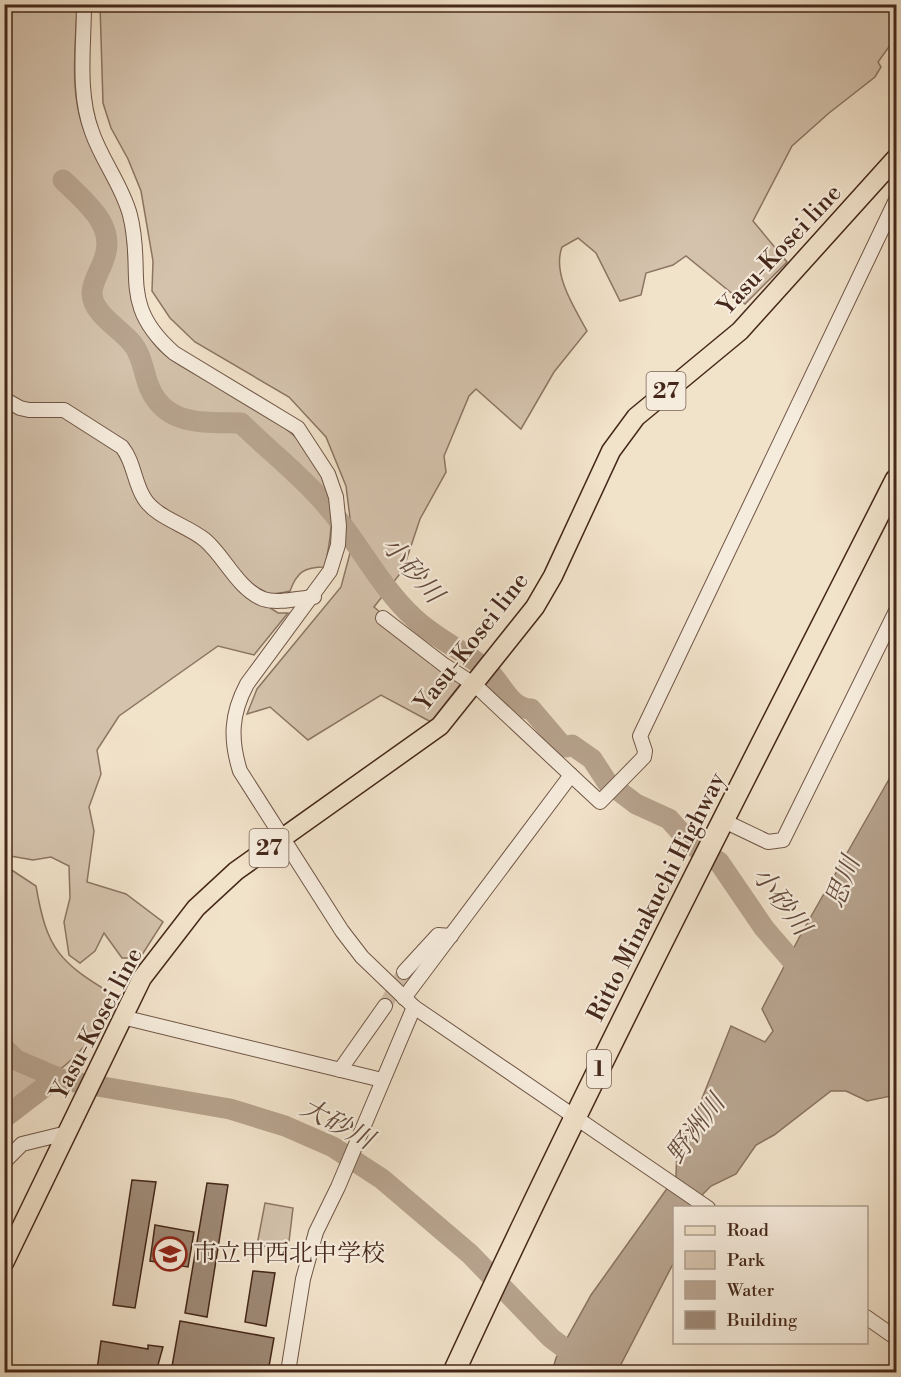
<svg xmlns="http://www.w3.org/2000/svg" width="901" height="1377" viewBox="0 0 901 1377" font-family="'Libre Bodoni','Noto Serif JP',serif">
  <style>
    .green { fill: #d4c2ac; stroke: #8c7563; stroke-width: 1.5 }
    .water { fill: #b7a38e; stroke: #897260; stroke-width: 1.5 }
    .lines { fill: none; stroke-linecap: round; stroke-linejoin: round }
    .river { stroke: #b7a38e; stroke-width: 21 }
    .building { fill: #9e8976; stroke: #45281a; stroke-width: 1.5 }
    .minor-tunnel { stroke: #cfbda7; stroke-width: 14; stroke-dasharray: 14 7; stroke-linecap: butt }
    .minor-casing { stroke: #705646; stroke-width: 16 }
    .major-casing { stroke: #45281a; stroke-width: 21 }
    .highway-casing { stroke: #45281a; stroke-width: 24 }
    .minor { stroke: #f6ecdd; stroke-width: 14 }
    .major { stroke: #f1e2ca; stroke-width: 18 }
    .highway { stroke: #f1e2ca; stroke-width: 21 }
    .labels { text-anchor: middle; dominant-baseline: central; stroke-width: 4.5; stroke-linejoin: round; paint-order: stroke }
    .shield { fill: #f6ecdd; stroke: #7a6354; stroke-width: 1.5 }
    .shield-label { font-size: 22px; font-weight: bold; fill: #45281a }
    .street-label { font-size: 24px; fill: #45281a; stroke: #f6ecdd }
    .poi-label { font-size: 24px; fill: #45281a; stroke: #f6ecdd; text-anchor: start }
    .water-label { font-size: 26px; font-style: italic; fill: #674d3d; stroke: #f6ecdd }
  </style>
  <rect width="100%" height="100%" fill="#f1e2ca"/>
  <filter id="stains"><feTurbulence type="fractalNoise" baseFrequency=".00333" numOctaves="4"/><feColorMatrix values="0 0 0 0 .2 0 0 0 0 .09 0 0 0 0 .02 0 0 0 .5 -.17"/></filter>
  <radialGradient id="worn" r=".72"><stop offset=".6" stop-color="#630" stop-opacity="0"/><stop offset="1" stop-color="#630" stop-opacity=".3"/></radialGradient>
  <g class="green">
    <path d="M896,4V37L878,62L881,67L875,77L829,113L792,146L753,221L787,262L745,304L686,256L673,265L646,273L641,295L620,301L596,253L578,238L562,247C552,274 574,307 587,331L554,372L521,429L476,389L469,396L444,456L446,472L420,519L403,570L374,607L462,682L431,722L381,695L308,740L270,707L247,714L257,689L341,587L353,542L346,486L326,437L289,397L195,342L170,318L152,291L153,261L141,191L128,159L111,128L103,103L100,5Z"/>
    <path d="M5,5H77C76,45 69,92 84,130C96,161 119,187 125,220C132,264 123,298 150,338C163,358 184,368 204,379C253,406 326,439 331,504C333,525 329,546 325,567C304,567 297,572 290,591L272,595L255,587V598L278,613H288L254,655L218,646L119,716L97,750L101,774L89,807L94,831L87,882L126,894L163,922L140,958H122L104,933L95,951L80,963L69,955L64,922L70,898L69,866L51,857L33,860L5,855Z"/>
    <path d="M4,865L36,886C47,950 59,962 114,995C92,1055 54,1074 5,1109Z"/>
    <path d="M265,1203L293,1208L288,1250L257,1245Z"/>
  </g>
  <path class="water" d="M896,767V1095L867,1101L846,1091H831L774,1135L756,1145L736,1174L711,1186L690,1207L674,1208V1262L617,1372H552L556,1358L591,1295L676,1176L677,1146L699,1106L731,1026L765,1042L773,1031L762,1009L801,934Z"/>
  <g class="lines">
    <g class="river">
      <path d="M63,180C85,202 117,225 104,259C101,269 92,282 92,293C92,313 119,328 131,342C141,353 143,369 148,384C164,427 203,422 241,423C269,451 301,475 327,506C358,541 379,586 414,618C436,639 465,651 488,671C502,683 510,709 531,709L560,743L566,747L572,745L592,759L607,782L636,804L669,819L692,845L719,862L764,928L807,978"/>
      <path d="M4,1048L16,1060L63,1080L230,1109L285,1126L333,1147L382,1179L470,1254L551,1338L584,1363"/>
      <path d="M4,1118L47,1085L63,1080"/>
    </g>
  </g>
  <g class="building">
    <path d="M132,1180L156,1182L135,1308L113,1305Z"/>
    <path d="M207,1183L228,1185L207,1317L185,1313Z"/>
    <path d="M155,1225L194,1232L188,1267L150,1261Z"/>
    <path d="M253,1271L275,1273L266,1326L245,1322Z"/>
    <path d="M180,1321L274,1338L268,1372H171Z"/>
    <path d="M101,1341L148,1349V1345L163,1347L156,1372L97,1370Z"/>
  </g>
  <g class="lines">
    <path class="minor-tunnel" d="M385,1006L404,972"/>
    <defs>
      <g id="minor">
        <path d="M84,4C84,46 77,92 92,132C102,161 122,185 130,215C145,273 118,304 174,353L298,428L328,474L336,497L339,526L338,545L330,571L247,684C231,714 230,739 240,771L342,931L362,957L414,1007L708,1208"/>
        <path d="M4,399L20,408L29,410H64L122,447C134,462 134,482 144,498C156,518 187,525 205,540C225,557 237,588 263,599C278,604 299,598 314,597"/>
        <path d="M383,618L444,665L475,685L571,775"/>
        <path d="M724,821L768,842L783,840L896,611"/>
        <path d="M404,972L438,935L451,936"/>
        <path d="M404,998L571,775L600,802L644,757L645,751L640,736L896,200"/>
        <path d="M122,1017L382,1080"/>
        <path d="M340,1070L385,1006"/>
        <path d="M4,1162L22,1144L67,1133"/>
        <path d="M866,1317L896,1338"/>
        <path d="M288,1372L303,1279L316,1232L338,1187L414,1007"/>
      </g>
      <path id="major" d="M4,1263L142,978L196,908L236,871L440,726L535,607L553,576L611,451L636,417L740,331L896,158"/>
      <path id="highway" d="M454,1372C593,1071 746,776 896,480"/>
    </defs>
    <use href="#minor" class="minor-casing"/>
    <use href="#major" class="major-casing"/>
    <use href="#highway" class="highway-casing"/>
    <use href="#minor" class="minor"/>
    <use href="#major" class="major"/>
    <use href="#highway" class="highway"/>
  </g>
  <defs>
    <symbol id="school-ring" viewBox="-11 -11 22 22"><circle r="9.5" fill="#f6ecdd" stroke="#8f2418" stroke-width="1.5"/><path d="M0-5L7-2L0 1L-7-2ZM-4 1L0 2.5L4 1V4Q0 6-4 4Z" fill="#8f2418"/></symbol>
  </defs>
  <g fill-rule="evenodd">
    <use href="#school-ring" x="151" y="1235" width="38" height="38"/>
  </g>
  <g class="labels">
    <g class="shield">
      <rect x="646.5" y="372" width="39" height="38" rx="4.5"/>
      <rect x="249.5" y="829" width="39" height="38" rx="4.5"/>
      <rect x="587" y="1050" width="24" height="38" rx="4.5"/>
    </g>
    <g class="shield-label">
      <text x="666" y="391">27</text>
      <text x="269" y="848">27</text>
      <text x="599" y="1069">1</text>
    </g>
    <g class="street-label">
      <text transform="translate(780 250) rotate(-47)">Yasu-Kosei line</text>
      <text transform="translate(472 642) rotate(-52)">Yasu-Kosei line</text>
      <text transform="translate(657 897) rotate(-63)">Ritto Minakuchi Highway</text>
      <text transform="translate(97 1024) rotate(-62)">Yasu-Kosei line</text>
    </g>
    <g class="poi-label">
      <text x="193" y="1254">市立甲西北中学校</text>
    </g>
    <g class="water-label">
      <text transform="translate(412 570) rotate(49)">小砂川</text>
      <text transform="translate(843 882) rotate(-69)">思川</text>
      <text transform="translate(781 901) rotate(53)">小砂川</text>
      <text transform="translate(337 1124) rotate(28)">大砂川</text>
      <text transform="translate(696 1129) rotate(-53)">野洲川</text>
    </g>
  </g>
  <rect width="901" height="1377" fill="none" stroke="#f1e2ca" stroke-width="24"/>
  <rect x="6" y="6" width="889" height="1365" fill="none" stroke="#45281a" stroke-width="3"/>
  <rect x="12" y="12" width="877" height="1353" fill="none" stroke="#45281a" stroke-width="1.5"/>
  <rect x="673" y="1206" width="195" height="138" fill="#f6ecdd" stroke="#af9e8f" stroke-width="1.5"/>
  <rect x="685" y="1226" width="30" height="9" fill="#f1e2ca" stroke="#af9e8f" stroke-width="1.5"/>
  <text x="727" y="1236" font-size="18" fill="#45281a">Road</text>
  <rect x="685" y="1251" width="30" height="18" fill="#d4c2ac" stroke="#af9e8f" stroke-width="1.5"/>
  <text x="727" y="1266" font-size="18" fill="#45281a">Park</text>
  <rect x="685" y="1281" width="30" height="18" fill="#b7a38e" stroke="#af9e8f" stroke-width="1.5"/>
  <text x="727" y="1296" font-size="18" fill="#45281a">Water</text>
  <rect x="685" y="1311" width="30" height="18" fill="#9e8976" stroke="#af9e8f" stroke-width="1.5"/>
  <text x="727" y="1326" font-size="18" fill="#45281a">Building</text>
  <rect width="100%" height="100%" filter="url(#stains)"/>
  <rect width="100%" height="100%" fill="url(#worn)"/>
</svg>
